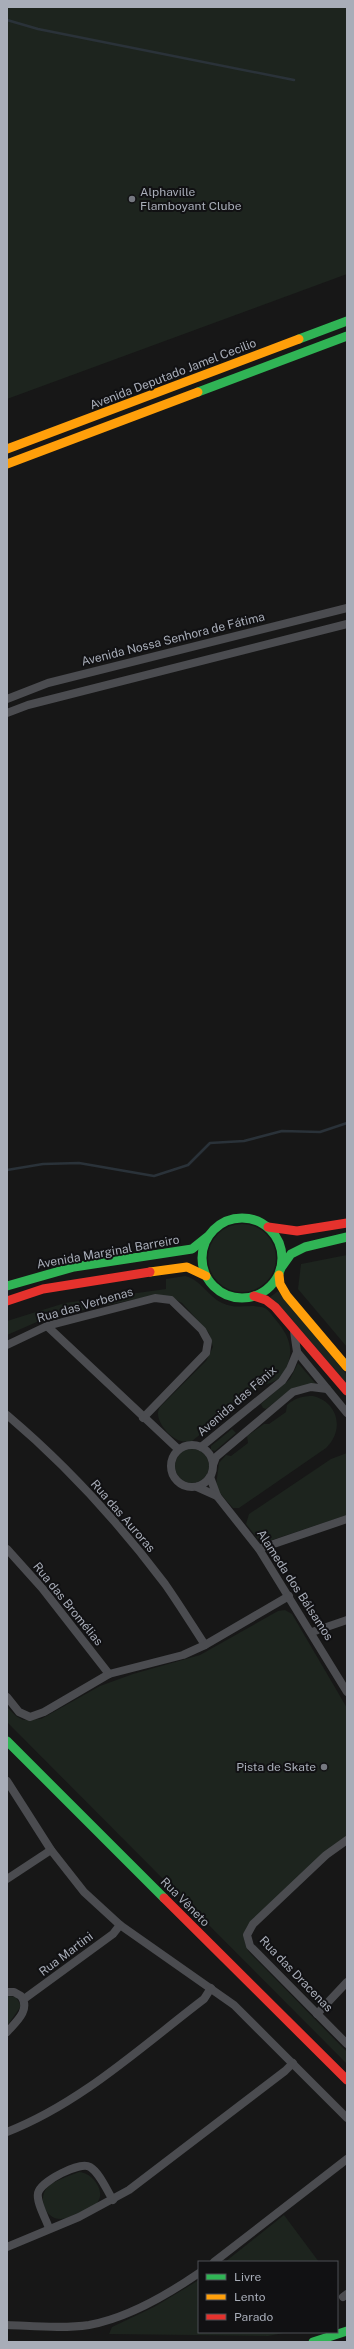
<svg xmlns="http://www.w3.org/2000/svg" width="354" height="2349" viewBox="0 0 354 2349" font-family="'Public Sans',sans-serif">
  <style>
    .green { fill: #1d241e }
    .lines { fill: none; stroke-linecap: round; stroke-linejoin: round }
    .stream { stroke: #2a3239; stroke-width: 2.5 }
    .street { stroke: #4b4c50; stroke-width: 8 }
    .fast { stroke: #30b455; stroke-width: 9 }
    .slow { stroke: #ff9f0a; stroke-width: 9 }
    .jam { stroke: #e5322d; stroke-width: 9 }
    .poi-dot { fill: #757880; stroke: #111113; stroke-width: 1.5 }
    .labels { text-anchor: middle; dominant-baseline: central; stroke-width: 4; stroke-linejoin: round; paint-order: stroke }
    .poi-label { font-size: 12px; fill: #a8adb8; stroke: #111113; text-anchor: start }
    .street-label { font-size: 12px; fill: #a8adb8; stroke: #111113 }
  </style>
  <rect width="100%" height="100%" fill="#171717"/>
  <g class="green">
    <path d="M7,7H347V274L7,399Z"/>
    <circle cx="242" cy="1258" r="34"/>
    <path d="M347,1255V1347L298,1289L301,1264Z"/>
    <path d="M185,1276C200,1279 208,1296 222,1303C237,1310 247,1304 261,1307C268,1308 271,1314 275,1319C287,1333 295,1347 287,1366C283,1378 275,1383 262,1385L192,1441C187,1442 181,1442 176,1439C166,1434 153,1417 160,1407L206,1361L213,1347L209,1333L182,1303L171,1297L155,1295L46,1318L7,1335V1321L65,1303L166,1289V1279Z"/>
    <path d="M278,1291L347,1375V1387L269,1298Z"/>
    <path d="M298,1363L316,1384L294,1388L266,1409L263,1408L261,1404L290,1379Z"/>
    <path d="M313,1396C338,1402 345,1430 326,1448L239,1508H233L218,1491L216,1485L219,1463L226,1455L231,1456L248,1443L247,1436L264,1424H269L286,1412L287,1405C295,1398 302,1396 313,1396Z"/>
    <path d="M232,1429L236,1433L215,1451L211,1450V1446Z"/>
    <circle cx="192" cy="1466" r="17"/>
    <path d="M347,1453V1515L266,1542L258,1539L246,1524L249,1514L331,1459Z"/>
    <path d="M285,1610L292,1614L347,1708V1837L251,1921C243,1930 242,1941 249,1952L347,2052V2064L7,1722V1707L16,1716L23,1720L41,1719L100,1686L133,1674L200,1655L278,1611Z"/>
    <path d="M7,1996L16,1997L21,2006L7,2026Z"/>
    <path d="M79,2172C92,2172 107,2192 97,2203C90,2210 77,2213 69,2217C49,2226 37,2202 46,2189C53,2180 70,2176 79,2172Z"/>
    <path d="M284,2215L319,2262H225Z"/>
    <path d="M199,2280V2332H289L268,2336L109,2334L112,2327L154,2307Z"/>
  </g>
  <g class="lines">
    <g class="stream">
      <path d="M7,20L38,29L294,80"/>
      <path d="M7,1170L43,1164L79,1163L154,1176L188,1165L210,1143L244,1141L282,1131L320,1132L347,1123"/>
    </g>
    <g class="street">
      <path d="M7,699L48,683L347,608"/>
      <path d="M7,713L28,705L347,624"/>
      <path d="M47,1326L178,1449"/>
      <path d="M294,1331L297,1352L347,1413"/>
      <path d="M7,1345L47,1326L155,1298L171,1300L202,1330L208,1341L206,1353L143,1418"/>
      <path d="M7,1415C65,1464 119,1523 165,1584C179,1604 192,1625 205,1645"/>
      <circle cx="192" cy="1466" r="21"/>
      <path d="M201,1447L282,1381L290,1369L297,1352"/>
      <path d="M213,1465L216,1457L293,1392L311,1387L327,1389"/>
      <path d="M210,1477L217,1496L259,1549L347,1692"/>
      <path d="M197,1487L217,1496"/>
      <path d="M7,1549L42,1588L109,1674"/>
      <path d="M259,1549L347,1519"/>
      <path d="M312,1632L347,1620"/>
      <path d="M7,1697L19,1712L30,1717L44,1712L109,1674L183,1655L205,1645L289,1596"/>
      <path d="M7,1781L51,1850L84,1892L120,1925L234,2005L347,2118"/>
      <path d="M347,1840L326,1855L253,1924L247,1935L250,1946L347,2044"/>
      <path d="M7,1879L51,1850"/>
      <path d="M7,1992H14L21,1996C31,2010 16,2022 7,2032"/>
      <path d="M24,1999L113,1934L120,1925"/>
      <path d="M317,2014L347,1982"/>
      <path d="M7,2132C81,2103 141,2047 204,1999L211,1988"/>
      <path d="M49,2228C46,2219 36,2202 38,2193C41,2181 80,2161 90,2167C100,2173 107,2191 113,2200"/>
      <path d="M7,2247L79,2217L129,2190L285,2071L293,2063"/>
      <path d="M214,2262L347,2159"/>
      <path d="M343,2297L347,2294"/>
      <path d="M7,2325C34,2326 63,2329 89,2325C128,2318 167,2295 199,2273"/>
    </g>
    <g class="fast">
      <path d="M299,339L347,321"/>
      <path d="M198,392L347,336"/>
      <circle cx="242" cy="1258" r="40"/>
      <path d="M281,1268L291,1254L305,1247L347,1237"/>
      <path d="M7,1286L74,1267L192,1249L207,1237"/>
      <path d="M7,1741L164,1898"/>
      <path d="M313,2342L347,2331"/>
    </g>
    <g class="slow">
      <path d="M7,449L299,339"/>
      <path d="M7,464L198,392"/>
      <path d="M150,1272L187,1267L206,1276"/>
      <path d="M279,1275L280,1284L287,1296L347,1367"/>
    </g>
    <g class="jam">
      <path d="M268,1227L297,1231L347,1223"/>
      <path d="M254,1296L266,1300L275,1307L347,1391"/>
      <path d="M7,1301L43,1289L150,1272"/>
      <path d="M164,1898L347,2080"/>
    </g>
  </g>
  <g class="poi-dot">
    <circle cx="132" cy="199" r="4"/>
    <circle cx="324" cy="1767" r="4"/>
  </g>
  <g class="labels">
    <g class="poi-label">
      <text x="140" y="192">Alphaville<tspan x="140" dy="14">Flamboyant Clube</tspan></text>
      <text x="316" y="1767" text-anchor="end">Pista de Skate</text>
    </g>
    <g class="street-label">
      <text transform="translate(173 374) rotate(-21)">Avenida Deputado Jamel Cecilio</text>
      <text transform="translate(173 639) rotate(-14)">Avenida Nossa Senhora de Fátima</text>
      <text transform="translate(108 1252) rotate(-10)">Avenida Marginal Barreiro</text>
      <text transform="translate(85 1305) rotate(-16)">Rua das Verbenas</text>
      <text transform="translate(237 1401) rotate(-41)">Avenida das Fênix</text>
      <text transform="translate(123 1516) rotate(49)">Rua das Auroras</text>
      <text transform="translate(295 1585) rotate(57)">Alameda dos Bálsamos</text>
      <text transform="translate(68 1604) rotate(51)">Rua das Bromélias</text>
      <text transform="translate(185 1902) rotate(45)">Rua Vêneto</text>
      <text transform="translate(66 1954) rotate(-37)">Rua Martini</text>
      <text transform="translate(296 1974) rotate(46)">Rua das Dracenas</text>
    </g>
  </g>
  <rect width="354" height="2349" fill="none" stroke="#a8adb8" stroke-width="16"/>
  <rect x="198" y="2261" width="140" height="72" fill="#111113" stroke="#4d4f55"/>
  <rect x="206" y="2274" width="20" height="6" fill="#30b455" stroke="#4d4f55"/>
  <text x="234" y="2281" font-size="12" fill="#a8adb8">Livre</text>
  <rect x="206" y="2294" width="20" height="6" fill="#ff9f0a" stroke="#4d4f55"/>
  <text x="234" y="2301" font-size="12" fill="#a8adb8">Lento</text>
  <rect x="206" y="2314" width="20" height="6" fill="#e5322d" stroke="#4d4f55"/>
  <text x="234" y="2321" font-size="12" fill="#a8adb8">Parado</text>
</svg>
